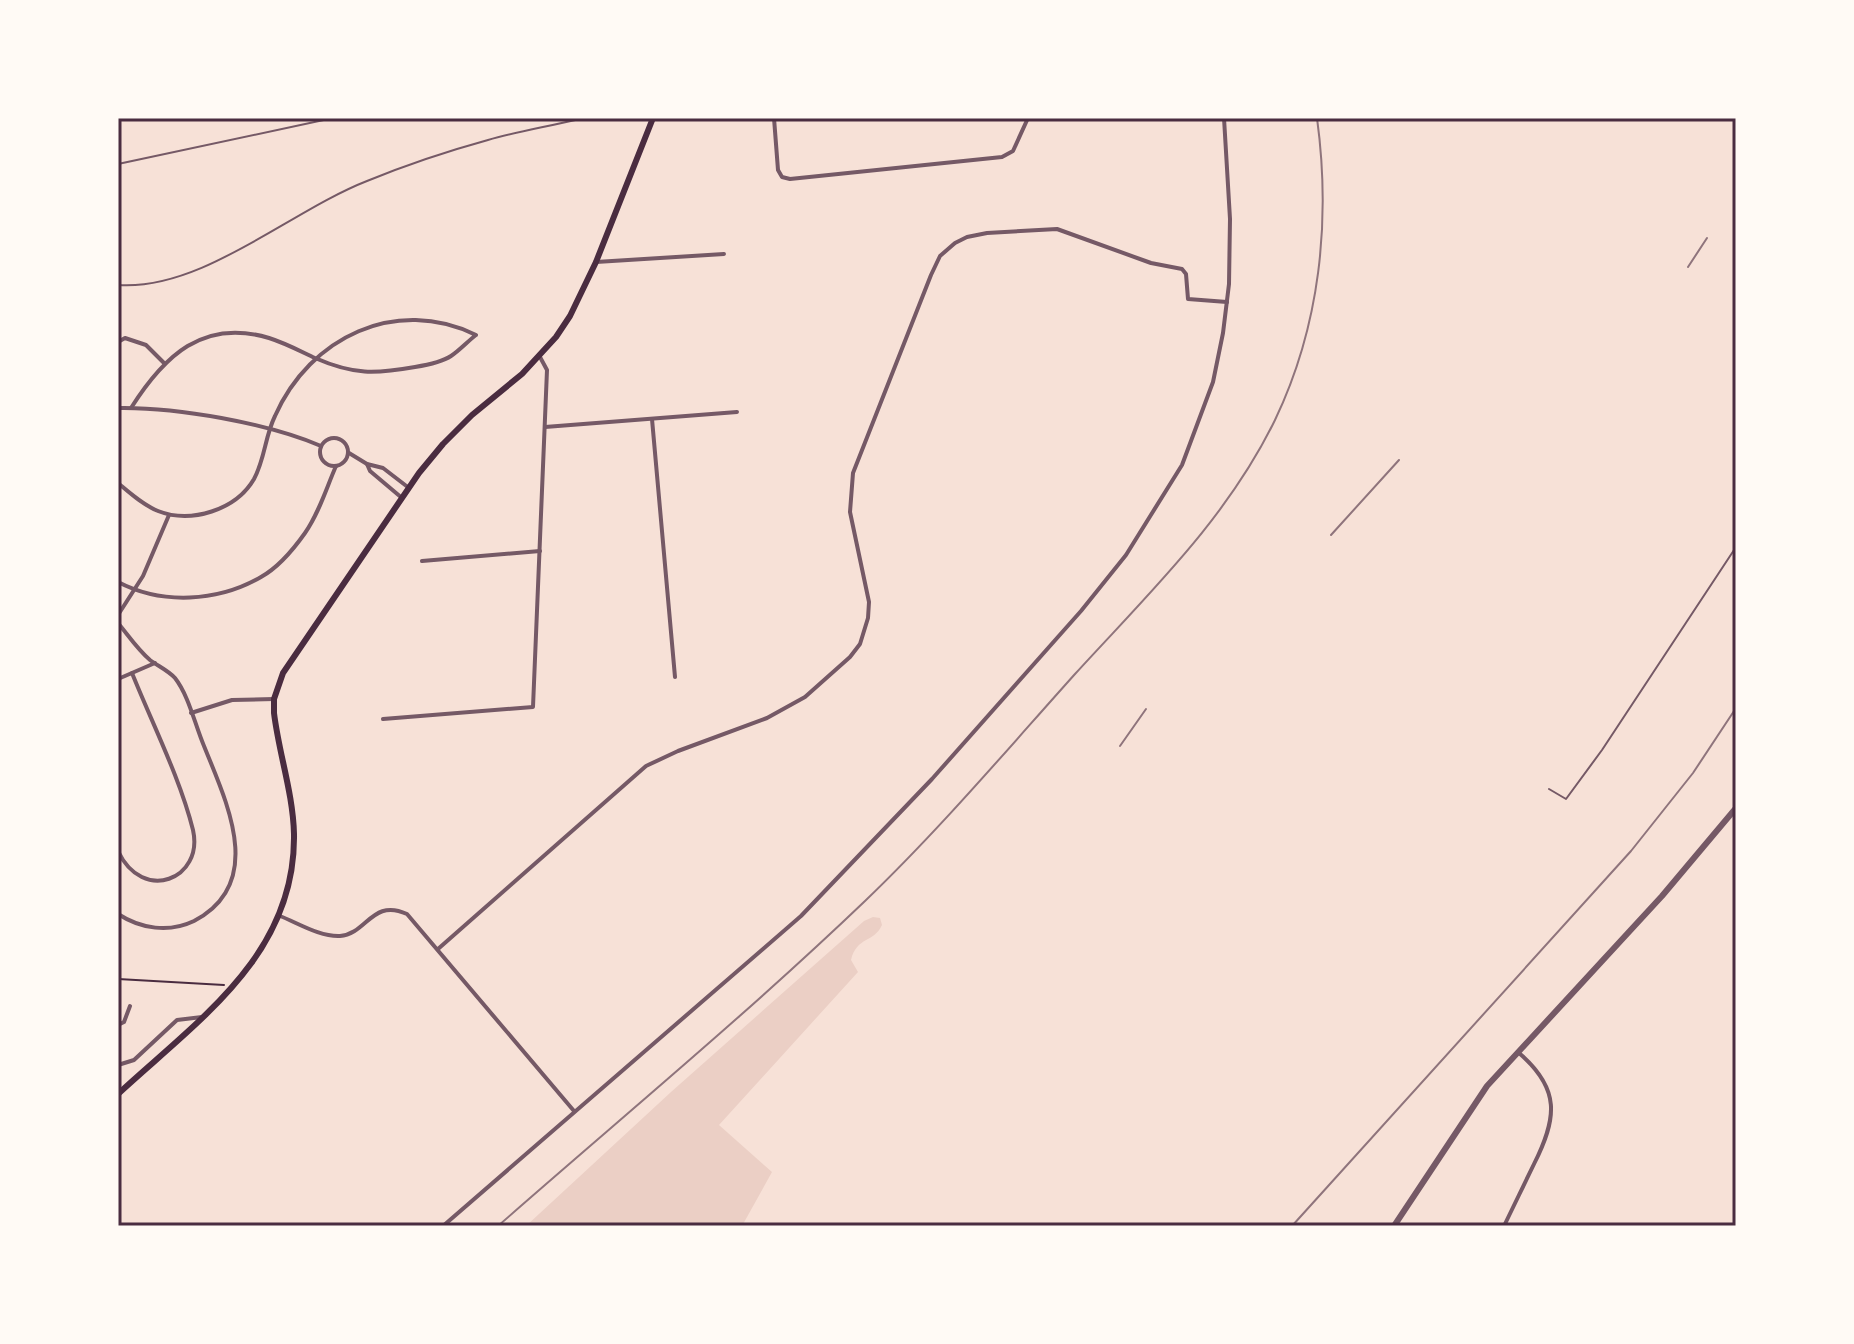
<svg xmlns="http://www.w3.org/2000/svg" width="1854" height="1344" viewBox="0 0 1854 1344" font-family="Mulish,sans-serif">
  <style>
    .green { fill: #ebcfc5 }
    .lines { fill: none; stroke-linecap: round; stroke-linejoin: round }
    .path { stroke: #4a2c40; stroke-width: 2 }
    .service { stroke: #755966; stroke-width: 2 }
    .minor { stroke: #755966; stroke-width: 4 }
    .tertiary { stroke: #755966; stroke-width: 6 }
    .secondary { stroke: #4a2c40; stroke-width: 6 }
    .rail { stroke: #8f747c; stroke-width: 2 }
    .neatline { fill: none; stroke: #4a2c40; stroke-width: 3 }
  </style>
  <rect width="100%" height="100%" fill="#f7e1d7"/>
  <path class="green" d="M873,917L880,918L882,925C874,943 857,936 851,960L858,972L719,1125L772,1172L742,1226H526L671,1092L864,921Z"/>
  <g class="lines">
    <path class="path" d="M118,979L224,985"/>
    <g class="service">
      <path d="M118,164L333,118"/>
      <path d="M118,285C202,291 290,211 367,181C406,165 448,151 488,140C519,131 552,126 583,118"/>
      <path d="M1549,789L1566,799L1602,750L1736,547"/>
    </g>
    <g class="minor">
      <path d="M774,118L778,170L782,177L790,179L1002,157L1013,151L1028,118"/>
      <path d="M596,262L724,254"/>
      <path d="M118,342L125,338L146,345L164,363"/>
      <path d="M118,408C177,407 267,423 321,446"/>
      <path d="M652,419L675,677"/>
      <path d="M545,427L737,412"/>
      <circle cx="334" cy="452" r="14"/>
      <path d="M349,453L367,464"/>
      <path d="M118,483C130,493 143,505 158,511C191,524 236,510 254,479C265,459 265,436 275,416C310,337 396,296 476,335C468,341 460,350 451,356C442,362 427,365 415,367C375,374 354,375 315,358C300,351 285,343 269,338C203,318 164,356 131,408"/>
      <path d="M402,498L370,471L367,464L383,468L409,488"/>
      <path d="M422,561L540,551"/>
      <path d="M118,582C162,605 218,602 261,577C279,567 293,550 305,533C319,513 326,489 336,466"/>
      <path d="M118,615L143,576L169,515"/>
      <path d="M118,623C128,635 138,650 150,660C158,666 169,671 175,678C189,696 195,725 204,746C226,801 267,883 194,921C169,933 141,929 118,914"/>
      <path d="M118,679L155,663"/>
      <path d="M191,713L232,700L274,699"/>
      <path d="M383,719L533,707L547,370L540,357"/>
      <path d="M118,851C143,904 204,879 193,830C180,778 152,723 132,673"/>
      <path d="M280,916C298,923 320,937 340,936C367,934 372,898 407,914L574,1111"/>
      <path d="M438,949L646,766L678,751L767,718L805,697L850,657L860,644L868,618L869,602L850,512L853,473L931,275L940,256L955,243L967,237L987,233L1057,229L1151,263L1182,269L1186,274L1188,299L1227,302"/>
      <path d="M118,1025L124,1022L130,1006"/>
      <path d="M118,1065L134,1060L177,1020L202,1017"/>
      <path d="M443,1226L801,916L932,779L1081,611L1126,555L1182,465L1213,382L1223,333L1229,284L1230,219L1224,118"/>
      <path d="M1504,1226C1514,1205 1524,1185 1534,1164C1557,1118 1561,1089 1519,1053"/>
    </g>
    <path class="tertiary" d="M1394,1226L1487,1086L1662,896L1736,808"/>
    <path class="secondary" d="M118,1094C198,1020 296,955 294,834C293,793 279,754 274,713V699L283,673L419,473L443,444L472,415L522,374L556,337L570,316L596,262L653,118"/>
    <g class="rail">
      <path d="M1688,267L1707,238"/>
      <path d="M1331,535L1399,460"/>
      <path d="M1120,746L1146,709"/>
      <path d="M498,1226C621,1118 747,1014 865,901C939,830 1006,751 1075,674C1148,594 1227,519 1275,420C1320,326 1331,221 1317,118"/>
      <path d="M1292,1226L1631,851L1693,773L1736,708"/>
    </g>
  </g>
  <rect width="1854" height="1344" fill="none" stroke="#fffaf5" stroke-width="240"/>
  <rect x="120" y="120" width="1614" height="1104" class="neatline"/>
</svg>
